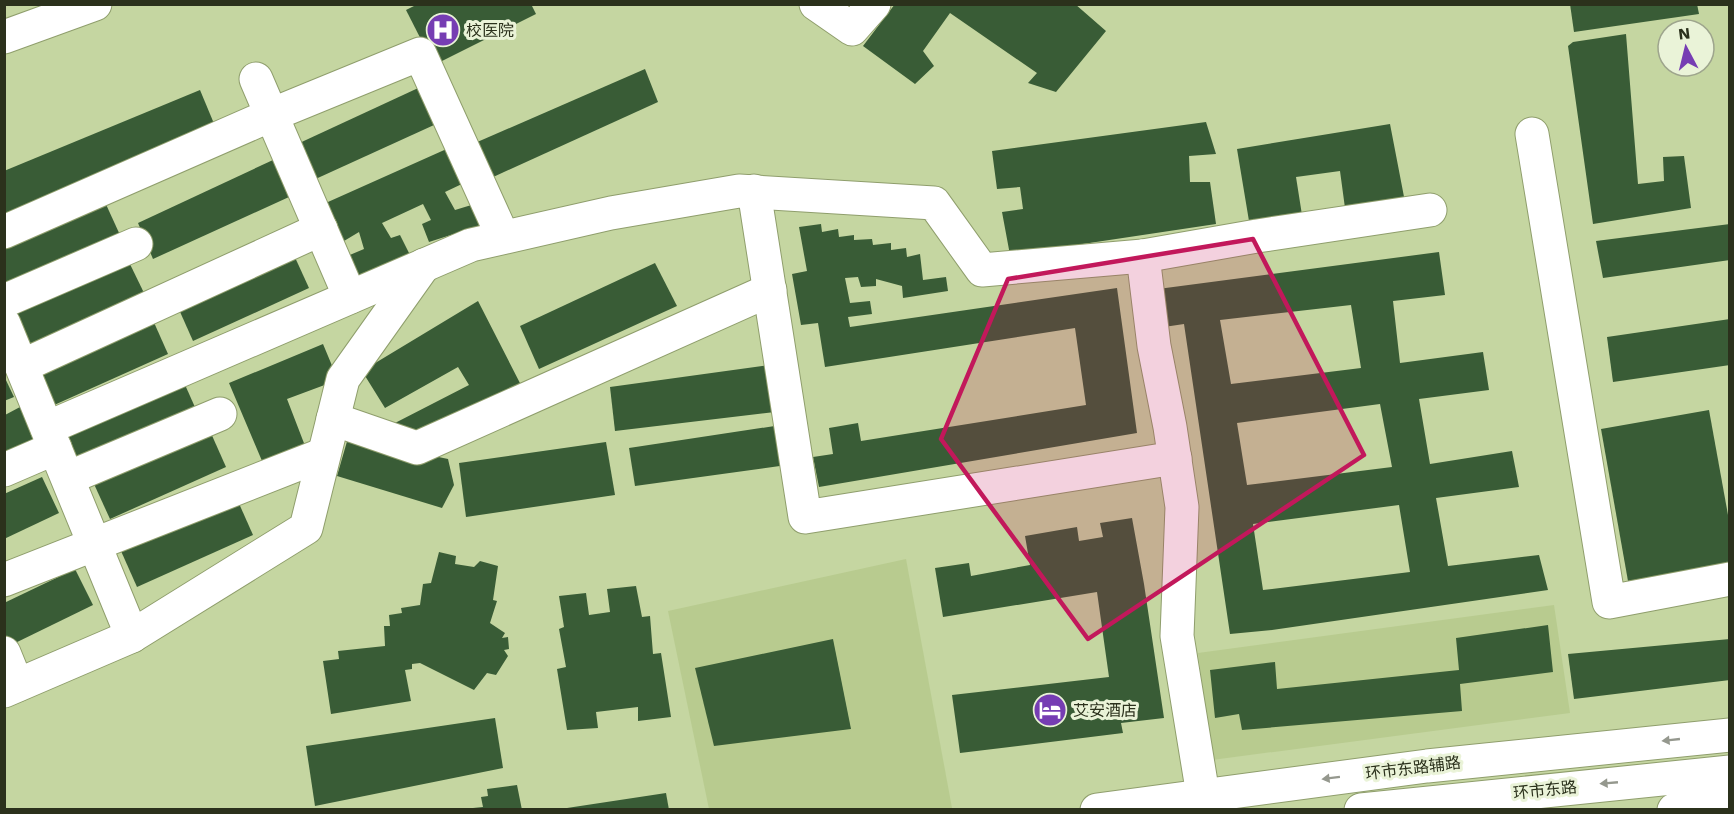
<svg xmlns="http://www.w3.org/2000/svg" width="1734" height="814" viewBox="0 0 1734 814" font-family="'Work Sans','Noto Sans SC',sans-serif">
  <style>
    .built { fill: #b8cb8f }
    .building { fill: #395c36; fill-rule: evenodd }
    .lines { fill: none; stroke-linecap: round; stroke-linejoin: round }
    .minor-casing { stroke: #8f9e6c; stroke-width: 35 }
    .major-casing { stroke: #8f9e6c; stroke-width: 35 }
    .highway-casing { stroke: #8f9e6c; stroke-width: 35 }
    .minor { stroke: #fff; stroke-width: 33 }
    .major { stroke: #fff; stroke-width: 33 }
    .highway { stroke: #fff; stroke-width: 33 }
    .oneway { fill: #95988e }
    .marked { fill: #c2185b; fill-opacity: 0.2; stroke: #c2185b; stroke-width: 4.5; stroke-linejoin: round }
    .labels { text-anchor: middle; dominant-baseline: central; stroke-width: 6; stroke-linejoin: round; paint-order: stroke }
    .poi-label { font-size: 16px; fill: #2b311c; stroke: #eaf3d8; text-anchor: start }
    .street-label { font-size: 16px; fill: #2b311c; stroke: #eaf3d8 }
  </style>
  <rect width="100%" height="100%" fill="#c5d6a1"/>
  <g class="built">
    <path d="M906,559L952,808L709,809L668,611Z"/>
    <path d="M1554,605L1570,713L1212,760L1198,653Z"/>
  </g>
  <g class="building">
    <path d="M418,4H531L536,14L434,65L406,10Z"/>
    <path d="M895,4H1075L1106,31L1056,92L1028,83L1037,73L950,13L923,51L934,66L915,84L863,46Z"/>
    <path d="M1570,4H1697L1699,14L1574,32Z"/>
    <path d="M1626,34L1638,184L1664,181L1663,157L1684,156L1691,208L1593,224L1568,46L1573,42Z"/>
    <path d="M645,69L658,102L491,178L475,143Z"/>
    <path d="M429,83L445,120L309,182L293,146Z"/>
    <path d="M200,90L215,126L4,214V171Z"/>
    <path d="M1206,122L1216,154L1189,156L1190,182H1210L1216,224L1010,255L1002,212L1023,209L1020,187L997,189L992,151Z"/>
    <path d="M1390,124L1405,202L1345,208L1340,171L1296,177L1302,215L1249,221L1237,149Z"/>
    <path d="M451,147L464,183L445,192L455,210L478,203L485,224L429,242L422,224L431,220L423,204L382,223L391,238L400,235L412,259L357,282L345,257L364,249L359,232L339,244L319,206Z"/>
    <path d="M273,160L289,197L153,259L138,223Z"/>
    <path d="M104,200L120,235L4,287V244Z"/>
    <path d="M821,224L822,232L838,229L839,237L854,235V240L872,239L873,245L891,243V250L906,248L907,257L920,254L923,280L946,277L948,291L903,298L902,286L876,279V286L861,287L858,277L845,278L850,303L870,301L872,314L848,317L850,327L1117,288L1137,433L819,487L813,457L833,454L829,428L858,423L861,441L1086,405L1075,328L825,367L818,323L801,325L792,274L807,271L799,227Z"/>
    <path d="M1730,224V260L1603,278L1596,241Z"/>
    <path d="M1439,252L1445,295L1393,301L1400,363L1483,352L1489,390L1419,399L1430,464L1512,451L1519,487L1436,498L1448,566L1539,555L1548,590L1272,630L1230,634L1184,324L1164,327L1158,289ZM1351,305L1361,368L1231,384L1220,320ZM1380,404L1392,467L1247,485L1237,423ZM1399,505L1410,572L1263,590L1253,524Z"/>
    <path d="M293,253L309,288L193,341L177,305Z"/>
    <path d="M128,260L145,295L29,348L13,312Z"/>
    <path d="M655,263L677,306L539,369L520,326Z"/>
    <path d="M478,301L523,389L413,442L395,423L469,385L458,367L385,408L362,371Z"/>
    <path d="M152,318L168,354L52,406L36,370Z"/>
    <path d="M1730,319V365L1613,382L1607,337Z"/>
    <path d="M323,344L338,380L287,399L307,451L265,468L229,383Z"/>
    <path d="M769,365L775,412L615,431L610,387Z"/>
    <path d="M4,376L14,397L4,401Z"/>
    <path d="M182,378L198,414L81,466L65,430Z"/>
    <path d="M20,407L38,443L5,459V415Z"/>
    <path d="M1709,410L1730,526V563L1628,581L1601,429Z"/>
    <path d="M781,425L787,465L635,486L629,448Z"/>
    <path d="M210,431L226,467L110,519L94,484Z"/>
    <path d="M348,438L448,459L454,485L442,508L337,476Z"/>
    <path d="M606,442L615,495L466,517L459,463Z"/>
    <path d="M42,477L59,513L4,539V494Z"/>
    <path d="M237,499L253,535L137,587L121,551Z"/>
    <path d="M1132,518L1144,584L1164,718L1121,723L1123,733L960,753L952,695L1109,677L1097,592L943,617L935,568L969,563L971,576L1030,565L1025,536L1077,527L1079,541L1103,537L1100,523Z"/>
    <path d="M439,552L456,556L455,564L474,567L480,561L498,566L493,600L497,601L490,623L505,633L502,638L508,637L509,649L504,650L508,656L496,675L487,673L474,690L420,663L412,664V669L405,670L411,701L331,714L323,661L339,659L338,651L385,646L384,626H390L389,615L402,613L401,608L420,605L423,584L431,583Z"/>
    <path d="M75,569L93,605L9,646L4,637V603Z"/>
    <path d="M636,586L642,617L650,616L653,654L661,653L671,717L638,721V707L596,712L598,728L567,730L557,669L566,667L559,629L564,627L559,596L586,593L589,615L610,612L607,589Z"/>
    <path d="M1548,625L1553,672L1460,684L1462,711L1242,730L1239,714L1215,718L1210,670L1275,662L1277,689L1459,670L1456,638Z"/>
    <path d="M833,639L851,729L714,746L695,668Z"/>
    <path d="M1730,639V680L1574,699L1568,654Z"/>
    <path d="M495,718L503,768L315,806L306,746Z"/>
    <path d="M517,785L522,810H473V808L483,807L481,797L488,796L487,789Z"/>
    <path d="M666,793L669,810H567V808Z"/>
  </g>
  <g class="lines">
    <defs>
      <g id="minor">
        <path d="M816,4L852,29L874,4"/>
        <path d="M4,37L95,4"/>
        <path d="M256,79L350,297"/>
        <path d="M1532,134L1609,602L1730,579"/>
        <path d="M754,191L805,517L1175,458"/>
        <path d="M4,232L271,115L420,54L503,237"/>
        <path d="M1143,256L1154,346L1170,427L1182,507L1177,636L1203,795"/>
        <path d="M4,301L136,244"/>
        <path d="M4,324L132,636"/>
        <path d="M22,366L321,229"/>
        <path d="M333,419L417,448L770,290"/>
        <path d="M47,428L471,245L611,213L739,191L934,203L982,270L1143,256L1257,236L1430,210"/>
        <path d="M4,470L55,448"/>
        <path d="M68,478L220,414"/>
        <path d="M4,580L324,454"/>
        <path d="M4,653L17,685"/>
        <path d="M4,691L132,636L306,528L343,379L424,265"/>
      </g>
      <path id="major" d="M1097,810L1427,766L1730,735"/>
      <g id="highway">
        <path d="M1361,810L1730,772"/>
        <path d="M1674,810L1730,804"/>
      </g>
    </defs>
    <use href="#minor" class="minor-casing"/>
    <use href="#major" class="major-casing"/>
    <use href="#highway" class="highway-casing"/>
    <use href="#minor" class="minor"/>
    <use href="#major" class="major"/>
    <use href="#highway" class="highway"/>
  </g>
  <defs><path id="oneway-solid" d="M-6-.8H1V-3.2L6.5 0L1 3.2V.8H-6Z" transform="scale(1.5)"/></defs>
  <g class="oneway">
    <use href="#oneway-solid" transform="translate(1671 740) rotate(174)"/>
    <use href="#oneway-solid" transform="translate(1331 778) rotate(173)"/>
    <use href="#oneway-solid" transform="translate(1609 783) rotate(175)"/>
  </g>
  <path class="marked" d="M1253,239L1364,455L1088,639L941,439L1008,279Z"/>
  <defs>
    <symbol id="hospital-disc" viewBox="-11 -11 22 22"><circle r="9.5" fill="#763db3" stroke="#eaf3d8"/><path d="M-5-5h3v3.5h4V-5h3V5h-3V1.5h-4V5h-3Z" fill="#fff"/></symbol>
    <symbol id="hotel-disc" viewBox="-11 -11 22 22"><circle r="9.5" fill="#763db3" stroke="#eaf3d8"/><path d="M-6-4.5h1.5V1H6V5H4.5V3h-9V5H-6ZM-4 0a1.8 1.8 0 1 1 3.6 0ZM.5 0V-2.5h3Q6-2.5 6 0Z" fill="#fff"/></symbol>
  </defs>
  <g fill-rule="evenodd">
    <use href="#hospital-disc" x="424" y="11" width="38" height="38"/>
    <use href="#hotel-disc" x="1031" y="691" width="38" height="38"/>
  </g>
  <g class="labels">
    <g class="poi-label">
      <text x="466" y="30">校医院</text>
      <text x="1073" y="710">艾安酒店</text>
    </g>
    <g class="street-label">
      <text transform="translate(1413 768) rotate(-7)">环市东路辅路</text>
      <text transform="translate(1545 790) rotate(-6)">环市东路</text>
    </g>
  </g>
  <rect width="1734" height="814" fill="none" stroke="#2b311c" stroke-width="12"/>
  <g transform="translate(1686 48) rotate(353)"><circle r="28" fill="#eaf3d8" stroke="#9ea58d" stroke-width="1.5"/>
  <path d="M0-4.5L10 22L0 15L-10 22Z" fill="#763db3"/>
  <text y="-9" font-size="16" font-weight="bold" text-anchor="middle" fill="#2b311c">N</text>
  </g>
</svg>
